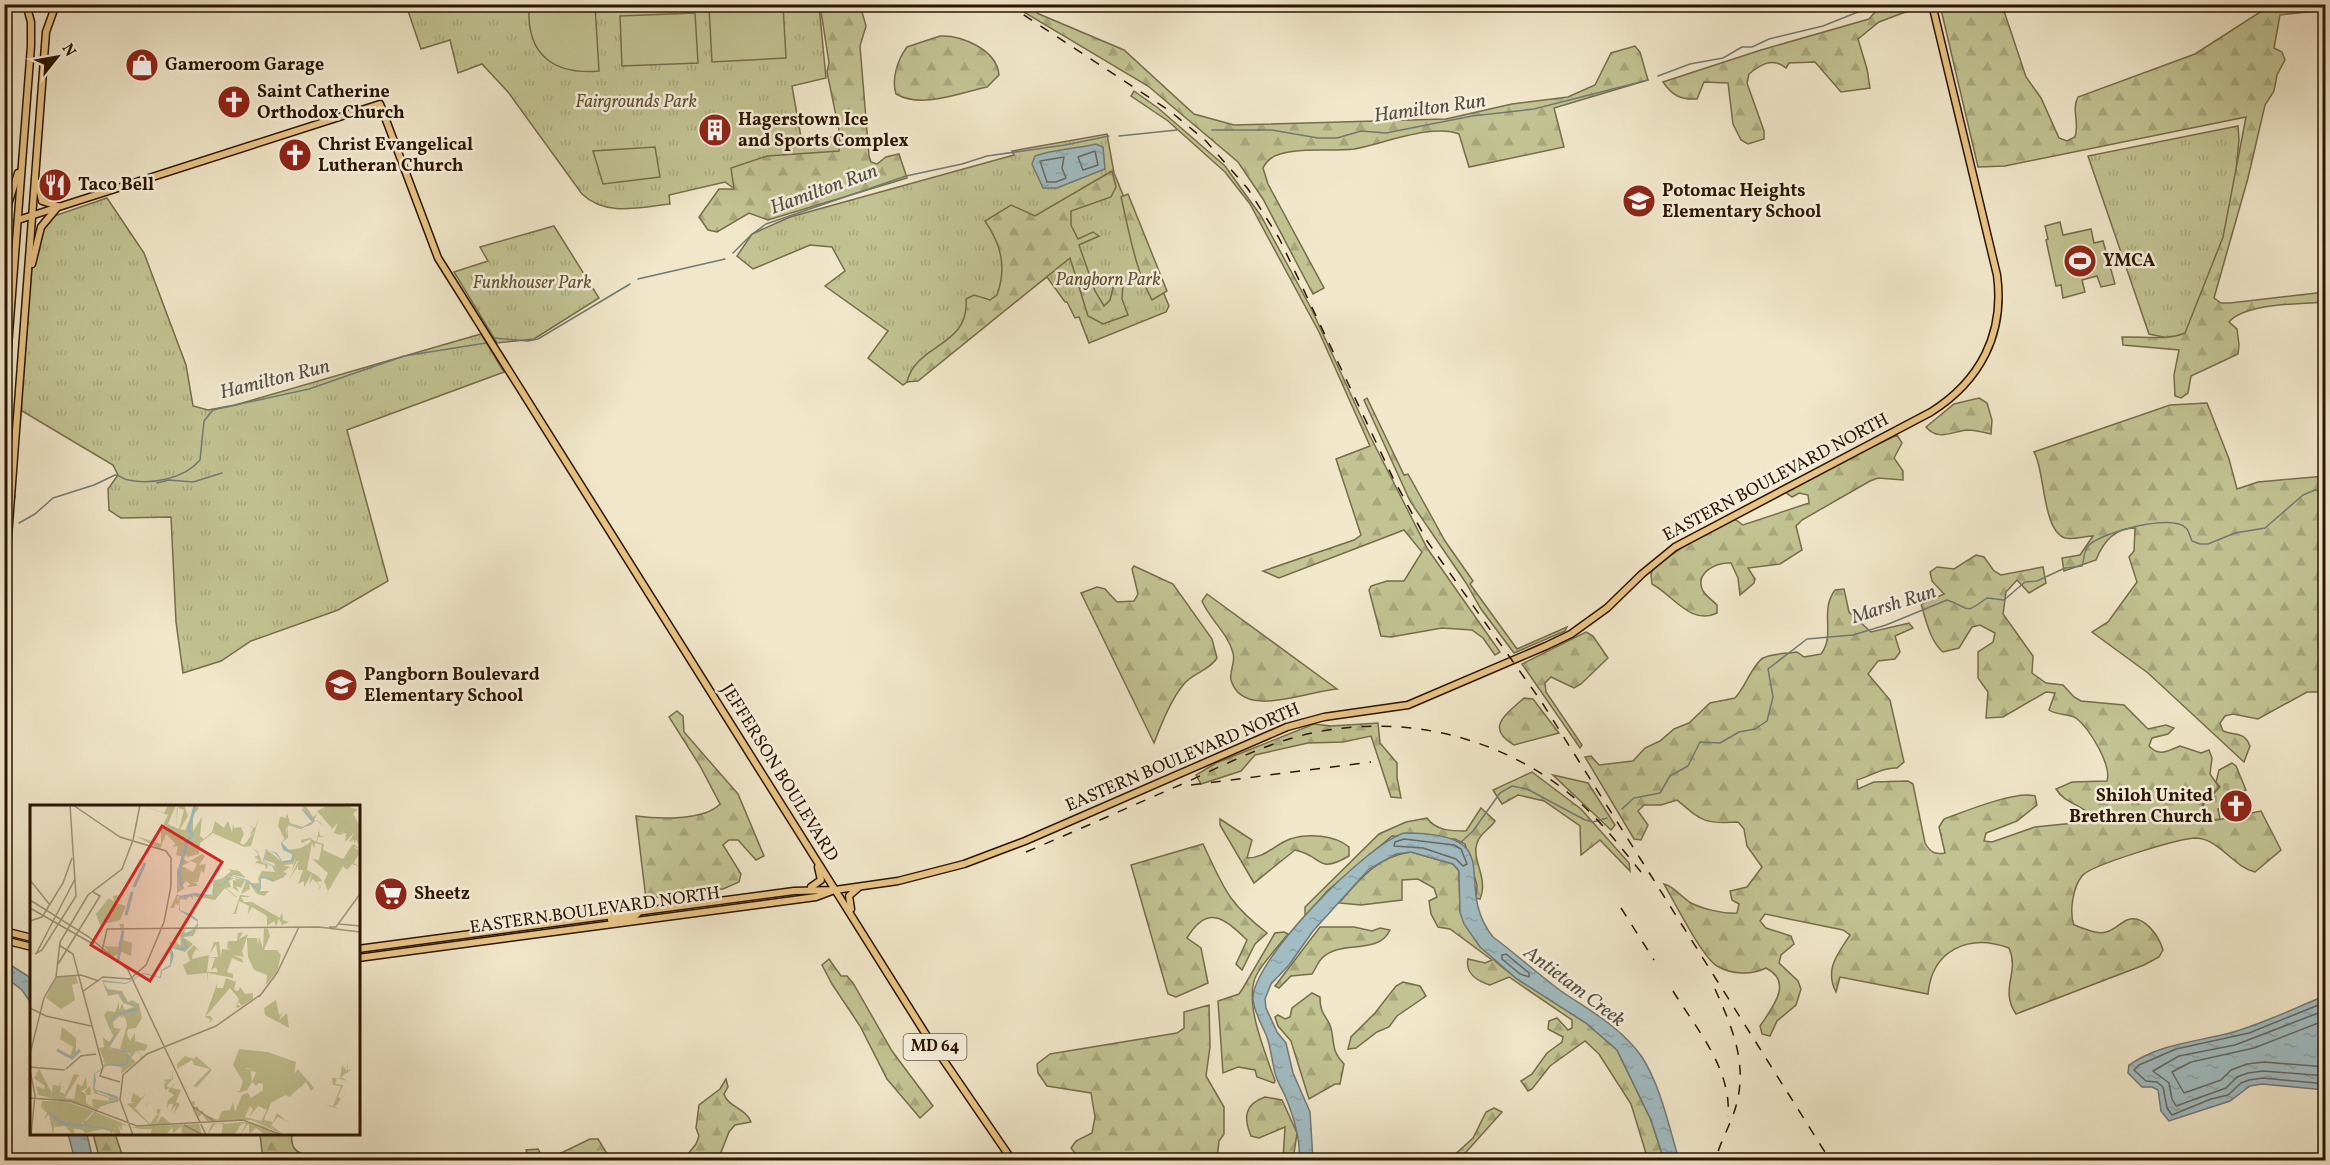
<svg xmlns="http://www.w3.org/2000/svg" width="2330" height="1165" viewBox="0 0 2330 1165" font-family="Vollkorn,serif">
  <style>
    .grass { fill: url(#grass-tufts); stroke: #766c49; stroke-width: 1.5 }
    .forest { fill: url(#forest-firs); stroke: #766c49; stroke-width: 1.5 }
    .cemetery { fill: url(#cemetery-stones); stroke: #766c49; stroke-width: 1.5 }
    .pitch { fill: #c2c392; stroke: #766c49; stroke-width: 1.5 }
    .water { fill: url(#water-ripples); stroke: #717974; stroke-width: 1.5 }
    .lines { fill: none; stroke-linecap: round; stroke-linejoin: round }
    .shore { stroke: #666861; stroke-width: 1.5 }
    .stream { stroke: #717974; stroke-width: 1.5 }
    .major-casing { stroke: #2a1400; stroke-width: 9 }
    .major { stroke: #e8c485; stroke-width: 6 }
    .rail { stroke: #2a1400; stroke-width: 1.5; stroke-dasharray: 10 10; stroke-linecap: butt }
    .labels { text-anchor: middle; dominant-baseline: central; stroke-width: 5; stroke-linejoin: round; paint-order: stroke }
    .shield { fill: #f6efdd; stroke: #675642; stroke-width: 1.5 }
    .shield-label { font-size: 16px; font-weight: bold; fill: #2a1400 }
    .poi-label { font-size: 18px; font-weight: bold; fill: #2a1400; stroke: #f6efdd; text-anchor: start }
    .park-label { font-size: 18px; font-style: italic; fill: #5f5133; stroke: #f6efdd }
    .street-label { font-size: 18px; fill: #2a1400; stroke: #f6efdd }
    .water-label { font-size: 20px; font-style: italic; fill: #544f44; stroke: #f6efdd }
    .inset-river { fill: none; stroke: #a1bcc2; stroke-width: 3 }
    .inset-road { fill: none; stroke: #a19379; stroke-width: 1.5 }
    .view { fill: #d62828; fill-opacity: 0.15; stroke: #d62828; stroke-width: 3 }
    .inset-edge { fill: none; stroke: #2a1400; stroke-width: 3 }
  </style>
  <defs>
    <pattern id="grass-tufts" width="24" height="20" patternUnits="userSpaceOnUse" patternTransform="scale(1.5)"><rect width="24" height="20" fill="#c2c392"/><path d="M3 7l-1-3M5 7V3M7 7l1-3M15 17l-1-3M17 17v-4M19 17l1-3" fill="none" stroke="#a7a77c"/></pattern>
    <pattern id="forest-firs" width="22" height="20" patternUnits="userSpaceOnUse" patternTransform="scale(1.5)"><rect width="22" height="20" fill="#c2c392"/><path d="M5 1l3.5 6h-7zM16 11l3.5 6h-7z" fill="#a7a77c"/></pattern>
    <pattern id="cemetery-stones" width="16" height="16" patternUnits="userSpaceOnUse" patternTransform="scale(1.5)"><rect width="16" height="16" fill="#c2c392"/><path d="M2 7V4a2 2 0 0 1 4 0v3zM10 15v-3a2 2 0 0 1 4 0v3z" fill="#a7a77c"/></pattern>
    <pattern id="water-ripples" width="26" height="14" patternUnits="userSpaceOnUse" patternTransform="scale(1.5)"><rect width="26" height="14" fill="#a1bcc2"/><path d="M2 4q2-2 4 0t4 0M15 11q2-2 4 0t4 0" fill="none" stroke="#8ba1a5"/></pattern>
  </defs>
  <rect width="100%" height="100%" fill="#f1e7ca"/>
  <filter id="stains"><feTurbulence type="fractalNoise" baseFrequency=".00333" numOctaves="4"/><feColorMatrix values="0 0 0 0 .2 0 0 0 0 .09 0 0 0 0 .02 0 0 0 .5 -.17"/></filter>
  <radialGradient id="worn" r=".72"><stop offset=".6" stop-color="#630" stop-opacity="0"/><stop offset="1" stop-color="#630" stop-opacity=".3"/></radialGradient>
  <g class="grass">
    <path d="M406,5H819L826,78L792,86L802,143L851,133L858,172L732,187L725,182L669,195L670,204C640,207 606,217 582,194L508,92L482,64L458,73L450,40L421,49Z"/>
    <path d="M2238,126L2239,140L2231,223L2197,344L2149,334L2088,156Z"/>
    <path d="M1107,134L1114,173L1169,306L1166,312L1089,343L1079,317L1075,318L1067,302H1065L1047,277L903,385L868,358L888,331L825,286L845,271L832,247L810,245L753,269L737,256L752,234L790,217L1014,155L1012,151Z"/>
    <path d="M107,198L144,253L186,365L193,406L208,410L235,405L481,334L504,372L347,430L388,581L338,610L251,641L221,661L183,673L176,622L171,517L121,518L109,510L108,489L118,475L113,465L22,411L20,392C25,337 22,267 48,218Z"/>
    <path d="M554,226L599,298L534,339L497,343L454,272L488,261L480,247Z"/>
  </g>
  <g class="forest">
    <path d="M820,5H860L866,26L860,46L869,156L871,162L877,164L886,157L899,154L907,178L768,220L749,213L717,232L708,230L699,217L719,189H734L731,168L767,156L839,151L840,135L827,72L829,63Z"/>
    <path d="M1012,5H1026L1039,14L1124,50L1194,114L1234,125L1446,119L1512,104L1568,97L1595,85L1611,53L1635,46L1640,52L1648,80L1554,108L1564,147L1469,167L1459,134C1434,123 1382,144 1354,149C1331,152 1304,147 1280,154C1272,156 1267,160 1263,168L1268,184L1324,288L1313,294L1263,199L1238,162L1148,86Z"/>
    <path d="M1881,5H1924L1879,22L1858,39L1867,69L1870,88L1841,92L1815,62L1789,63L1786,68C1773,57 1761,64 1749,74L1747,83L1764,131V139L1748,144L1741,140L1733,124L1728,83L1704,82L1697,99C1680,100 1672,95 1663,82L1761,50L1869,19Z"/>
    <path d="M1940,5H2002L2026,77L2041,98L2059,138L2067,141L2075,137C2080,123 2071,110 2078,97L2195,54L2271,5H2325V10L2280,15L2274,48L2282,52L2285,60L2277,75L2274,91L2265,105L2248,178L2214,298L2221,303H2230L2325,292V302C2301,304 2245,303 2229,322L2237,329L2239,345L2238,354L2191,376L2188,393L2181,398L2175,396L2174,375L2179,350L2123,345L2122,337C2144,336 2165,341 2185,333L2223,237L2246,117L2005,166L1978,167Z"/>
    <path d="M940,36C962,35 997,50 999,75L987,87C959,93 922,109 896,94C891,79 898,59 907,47Z"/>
    <path d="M1134,91L1158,108L1225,166L1261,216L1311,308L1370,436L1427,548L1500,652L1495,655L1483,638L1472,630L1442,628L1391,637L1381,636L1369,590L1371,586L1387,581H1404L1422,552L1404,530L1279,578L1263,571L1354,540L1361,535L1336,459L1370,446L1319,332L1250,204L1225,172L1168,121L1131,96Z"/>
    <path d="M1112,171L1116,187L1111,197L1071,211V225L1078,239L1093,232L1099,236L1079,245L1095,291L1104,306L1110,300L1114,284L1123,282L1122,299L1128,315L1103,324L1088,316L1070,258L918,381L907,382C916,343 970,347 966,299L974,295L990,300L997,295C1007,267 1001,244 985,221L1011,205L1035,216Z"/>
    <path d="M1128,194L1167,291L1152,300C1135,269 1129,231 1121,197Z"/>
    <path d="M1367,398L1404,475L1408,474L1445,541L1473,581L1470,584L1517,649L1567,627L1565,631L1514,653L1481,609L1466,583L1410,501L1364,400Z"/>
    <path d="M1979,398L1987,403L1992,420L1991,434C1983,432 1975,430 1967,430C1951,432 1938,441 1926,427L1954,404Z"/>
    <path d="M2207,403L2229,459L2237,489L2258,482L2325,476V692H2307L2258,719L2233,714L2225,716L2220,723L2223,731C2236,736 2244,731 2250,746L2244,762L2148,673L2092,632L2108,622L2137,582L2129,557L2134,551L2135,528C2115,528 2103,542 2096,560L2064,571L2062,558L2080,555L2093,536C2085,536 2073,540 2065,538C2042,531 2045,469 2034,452L2170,405Z"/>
    <path d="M1897,435L1902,443L1894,458L1903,471V480L1878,478L1870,481L1802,520L1796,526L1802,550L1780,564L1748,568L1755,579L1754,583L1740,595L1738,578L1731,563C1716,562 1694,573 1703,591C1706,596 1712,600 1717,605V613C1691,626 1673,595 1652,584L1651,574L1654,566L1724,520H1736L1743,525L1809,503L1808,495L1799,493L1792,497L1785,492L1797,483Z"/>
    <path d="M1976,555L1984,557L1994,571L2001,575L2043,567L2046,583L2029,593L2017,580L2006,592L2003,614L2033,656L2032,673L2046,683L2063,685L2074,697L2081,701L2124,705L2148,729L2166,725L2174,728L2168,734L2152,738L2149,746C2159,757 2168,751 2180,746L2201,753L2209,750L2212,758L2210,774L2219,787L2202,805L2212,821L2261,811L2281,850L2255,872C2233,867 2220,839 2196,838C2181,838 2090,865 2082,876C2073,887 2069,912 2074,925C2083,928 2097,935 2106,932C2114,930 2120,923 2127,920C2143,913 2159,936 2163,950L2159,957L2144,965L2016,1014C1999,989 2020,973 2009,948C1969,933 1932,950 1928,994L1840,977L1836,992C1824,969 1838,954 1850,935L1843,930L1765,914L1760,921L1766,928L1791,936L1794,944L1781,955L1779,963L1798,981L1801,989L1796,1005L1777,1021L1770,1036L1762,1034L1760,1026C1772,1008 1794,982 1766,968C1752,975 1732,975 1717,966C1702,957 1674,901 1664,884C1675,887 1681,897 1691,903C1702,909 1725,914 1737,913L1739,904L1732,900L1730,891L1747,887L1762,867L1747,846L1744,829L1738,822C1705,824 1703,822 1677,800L1661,805H1644L1638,811L1648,825L1641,840L1634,839L1585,757L1591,756L1599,765L1633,761L1645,748L1660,741L1674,729L1689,723L1710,703L1735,698C1744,689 1753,664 1763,658C1772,653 1787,654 1797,652L1804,657L1821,654C1836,635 1819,611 1835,590L1844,589L1849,612L1871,632L1909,623L1913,628L1895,636L1900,652L1895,659L1878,661L1868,674L1890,700L1904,762L1897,768C1883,767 1871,776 1857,780L1858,789L1874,782L1908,781L1913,784L1925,843C1930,852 1935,855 1945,853L1939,827L1944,819C1963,812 2017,790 2035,796L2037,805L2017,821L1986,833L1984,841L1992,842L2035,827L2084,822L2090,815C2080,803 2065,804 2056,789L2072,782L2107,781C2112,765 2089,728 2076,718C2068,713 2058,716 2049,710L2055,693L2046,692L2003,717L1986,718L1988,692L1978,678V652L1993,642L1995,633L1980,625L1972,627L1959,648L1943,652C1930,641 1926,620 1921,604L1944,594L1932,581L1930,572L1937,567L1954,569Z"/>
    <path d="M1134,566L1173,584L1212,639L1217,658C1209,671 1194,672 1184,684C1171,699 1161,725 1154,743L1081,593L1097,587L1105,589L1117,602L1134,601L1138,594L1132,569Z"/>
    <path d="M1207,594L1337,689C1310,690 1243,721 1231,680C1229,671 1236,662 1233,653C1228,633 1210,620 1202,601Z"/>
    <path d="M1586,632L1593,636L1608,658L1581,684L1574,688L1551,677L1545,683L1546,692L1582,745L1580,748L1522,664Z"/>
    <path d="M1524,698L1533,699L1559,733L1514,745C1485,728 1505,715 1524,698Z"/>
    <path d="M677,711L683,716L684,732L738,794L764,856L756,860L738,840H729L723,845L741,874L739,882L723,889H706L646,899L636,816C658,819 704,821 720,804L700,766L669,717Z"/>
    <path d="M1378,723L1380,743L1397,763V778L1401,798L1391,797L1371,736L1343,742L1308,743L1255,755L1241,771L1201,784L1196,775L1216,763L1314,724L1331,726Z"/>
    <path d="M1532,772L1581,809L1629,863L1630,871L1600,840L1581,855L1580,826L1544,801L1518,795L1502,804L1493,790Z"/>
    <path d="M1553,775L1588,783L1615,825L1611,830Z"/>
    <path d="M1481,808L1495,821C1490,829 1480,833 1477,843C1471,860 1489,878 1480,899L1476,898L1477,885L1465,844L1455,839L1392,836L1327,891L1305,917V907L1379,834L1406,822L1427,818C1436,831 1452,831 1466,831Z"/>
    <path d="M1220,819L1252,840L1247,858C1265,858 1274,845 1290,839C1308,833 1335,835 1349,847V856C1316,875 1324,856 1295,850L1254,883L1220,825Z"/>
    <path d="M1203,844C1224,888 1227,902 1267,933L1255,944L1242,970L1236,964L1247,940C1225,919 1208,903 1187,938L1201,948L1208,983L1176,997L1168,994L1131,865Z"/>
    <path d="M1411,852L1453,864L1459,871L1460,912L1496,962L1517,979L1586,1023L1617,1050L1651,1120L1664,1160H1648L1631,1104L1599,1054L1585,1041L1550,1066L1532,1089L1528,1091L1521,1081L1532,1074L1547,1053L1562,1042L1563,1037L1548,1029L1549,1021L1557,1018L1568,1030L1572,1028V1020L1509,977L1490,985C1477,981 1465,973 1468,959L1485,963L1492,960L1450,929L1438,927L1431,914L1429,901L1437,897L1434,888L1418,879L1402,880V900L1361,905L1339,903C1360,879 1378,856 1411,852Z"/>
    <path d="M1320,927H1354L1372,931L1380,928L1390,930C1378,956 1341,939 1322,958C1317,963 1316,969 1312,974L1291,976L1279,988L1275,986Z"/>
    <path d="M1284,932L1288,934C1278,947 1265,960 1257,974C1242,1000 1266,1054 1275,1081L1274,1083L1257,1077L1255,1070L1238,1067L1223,1073L1218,1001L1239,994L1243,988L1275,933Z"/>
    <path d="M829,959L841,976H847L853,983L892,1051L933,1106L920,1118L887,1079L860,1026L832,984L822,965Z"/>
    <path d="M1403,982L1420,986L1426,996L1397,1016L1389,1027L1377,1032L1356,1048L1348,1049L1351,1037L1375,1013L1396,986Z"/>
    <path d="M1312,993L1320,997C1320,1016 1327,1015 1331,1028C1335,1045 1331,1050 1344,1064L1340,1084H1335L1309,1099L1291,1041L1278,1026L1275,1017L1278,1015L1285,1019L1290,1017L1292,1008Z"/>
    <path d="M1209,1005L1210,1047L1206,1076L1224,1107V1134L1219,1141L1217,1160H1080L1071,1148L1076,1141L1092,1133L1095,1117L1091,1093L1047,1086L1038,1073L1037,1064L1050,1054L1177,1033L1184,1028V1012Z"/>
    <path d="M726,1079L728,1087L724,1094C728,1107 746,1108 751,1122L735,1125L729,1132L718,1160H683L696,1144L699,1136L696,1128L699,1105L720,1089Z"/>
    <path d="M1265,1097L1282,1100L1297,1133L1293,1160H1283L1285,1127L1259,1138L1251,1136C1243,1117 1245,1104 1265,1097Z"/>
    <path d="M1494,1108L1502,1112L1459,1160H1449L1473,1138L1486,1112Z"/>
    <path d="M93,1134H115L124,1160H100Z"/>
    <path d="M260,1134H292C288,1161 318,1155 335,1157L336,1160H263Z"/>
    <path d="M590,1139H598L611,1160H530L526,1150L538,1149L542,1156L559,1154Z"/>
  </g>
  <path class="cemetery" d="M2232,763L2236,766L2246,790L2228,795L2230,804L2218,809L2220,819L2212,820L2203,805L2220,787L2216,782L2219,770Z"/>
  <g class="pitch">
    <path d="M577,5H595L599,71C554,75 527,55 529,9Z"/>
    <path d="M783,5L786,58L712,62L709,7Z"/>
    <path d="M695,13L698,63L622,66L620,16Z"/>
    <path d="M655,147L660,177L603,184L593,151Z"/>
    <path d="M2060,222L2063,235L2091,229L2094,243L2103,241L2115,284L2101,287L2097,276L2082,280L2085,292L2063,298L2061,285L2056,286L2046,240L2048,239L2045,226Z"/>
  </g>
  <g class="water">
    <path d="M1096,144L1103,147L1105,169L1057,188H1043L1032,164L1035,156C1054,149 1076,149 1096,144Z"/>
    <path d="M1404,833C1513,833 1450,883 1493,937C1516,954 1538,974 1561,991C1590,1011 1621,1027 1642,1057C1661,1087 1669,1127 1679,1160H1664L1651,1120L1617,1050L1586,1023L1517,979L1480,947L1464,924L1460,912L1459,871L1453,864L1411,852L1396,854L1369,869L1313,931L1289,965L1271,984L1265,999L1266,1008L1277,1032L1286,1043L1293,1073L1310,1112L1313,1160H1299C1301,1140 1294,1118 1286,1098C1283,1090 1277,1082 1275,1073C1272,1061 1271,1049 1267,1037C1262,1025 1254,1012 1253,999C1251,961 1367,844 1404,833Z"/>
    <path d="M4,961L31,978V1003L22,990L5,977Z"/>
    <path d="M2325,996V1090L2262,1084L2250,1086L2230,1101L2169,1121L2161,1111L2158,1090L2152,1087H2142L2128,1073L2129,1065C2159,1044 2195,1042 2230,1033C2263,1024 2294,1008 2325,996Z"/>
    <path d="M68,1134H87L93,1160H75Z"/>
  </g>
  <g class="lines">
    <g class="shore">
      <path d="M1095,151L1098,165L1083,170L1078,157Z"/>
      <path d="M1064,157L1062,168L1066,178L1056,182H1047L1040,161Z"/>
      <path d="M1404,839L1454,845L1461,849L1467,864L1463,866L1456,859L1423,848L1394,846L1395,842Z"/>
      <path d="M1506,954L1529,973V977L1520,974L1502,959V955Z"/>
      <path d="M2326,1002L2249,1033L2176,1049L2139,1065L2134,1070L2146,1081L2157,1082L2163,1087L2167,1108L2172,1115L2211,1099L2228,1095L2241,1083L2249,1080L2263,1078L2326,1084"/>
      <path d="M2326,1010L2235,1045L2179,1056L2153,1071L2169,1083L2172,1099L2176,1106L2226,1088L2237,1077L2248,1073L2263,1071L2326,1076"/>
      <path d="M2326,1020L2254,1048L2191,1062L2172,1072L2184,1093L2221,1080L2231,1070L2247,1064L2264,1062L2326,1067"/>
    </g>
    <g class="stream">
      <path d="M1658,76L1690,64L1723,58L1742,47H1752L1769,39L1823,26L1878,4"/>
      <path d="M1212,130H1272L1318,138H1337L1361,131L1386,133L1472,116L1534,109L1648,80"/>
      <path d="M1119,136L1177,130"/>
      <path d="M733,253L751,235L766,224L906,176L962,164L987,156L1065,145L1109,136"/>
      <path d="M638,279L725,259"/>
      <path d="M494,338L528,341L538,339L630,284"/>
      <path d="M157,483L169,480L193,482L222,473"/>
      <path d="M19,523L35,514L53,498L94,485L115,475C121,475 122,479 128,480C151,485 184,479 200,460L204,421L213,410L309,389L404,356L486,343"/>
      <path d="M1622,809L1634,798L1660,793L1670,776L1688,766L1700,742L1720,743L1739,732L1755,729L1767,721L1773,697L1768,669L1807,639L1853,635L1886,625L1947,600C1972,608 1962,616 1987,598L2004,600L2025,582L2037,581L2065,568L2082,566C2085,558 2083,551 2089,545C2103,532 2172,513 2186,528C2189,531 2190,537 2192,541L2200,544H2208L2235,533L2265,528L2303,495L2315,490L2326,492"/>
      <path d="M1460,843L1473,831L1500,793L1512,786L1527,789L1585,820L1593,822L1607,818"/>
    </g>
    <defs>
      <g id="major">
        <path d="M38,183L42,201L58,206"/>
        <path d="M4,217L18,173"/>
        <path d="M18,220L380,104L438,258L925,1033L1012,1160"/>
        <path d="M4,235L12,269"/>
        <path d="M32,264L41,227L56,209"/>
        <path d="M4,399L31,46V22L26,4"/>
        <path d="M4,487L11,497"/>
        <path d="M4,590L46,32L56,4"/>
        <path d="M811,887L821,880L818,867"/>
        <path d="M851,909L849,896L858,888"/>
        <path d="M611,920L634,917L639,912"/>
        <path d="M4,931L32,938"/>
        <path d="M4,940L32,947"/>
        <path d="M358,949L794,891L835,890L898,881L964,864L1025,841L1287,727L1324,717L1408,705L1546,646L1571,634L1607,608L1642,574L1675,547L1931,412C1980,381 2005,334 1997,275L1932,4"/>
        <path d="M358,958L816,897L832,891"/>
      </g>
    </defs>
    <use href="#major" class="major-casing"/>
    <use href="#major" class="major"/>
    <g class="rail">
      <path d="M1007,4L1170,111L1206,141L1248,189L1279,238L1393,478L1427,541L1541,701L1830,1160"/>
      <path d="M1191,785L1371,762"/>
      <path d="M1026,852C1078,830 1129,807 1180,785C1216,769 1252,750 1289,739C1389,709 1499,732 1578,801C1602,822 1621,848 1641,872"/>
      <path d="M1621,908L1654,960"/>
      <path d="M1715,989C1732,1027 1748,1063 1736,1106C1731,1124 1721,1140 1716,1158"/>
      <path d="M1673,991C1697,1030 1732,1069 1728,1117"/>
    </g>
  </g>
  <defs>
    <symbol id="shop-disc" viewBox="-11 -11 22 22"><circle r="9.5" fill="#8f2418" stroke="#f6efdd"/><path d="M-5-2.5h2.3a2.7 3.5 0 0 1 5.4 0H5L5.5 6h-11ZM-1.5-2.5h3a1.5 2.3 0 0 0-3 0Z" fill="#fff"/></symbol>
    <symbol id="church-disc" viewBox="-11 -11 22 22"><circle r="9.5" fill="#8f2418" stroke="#f6efdd"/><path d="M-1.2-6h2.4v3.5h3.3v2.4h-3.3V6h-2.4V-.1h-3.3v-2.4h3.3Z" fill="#fff"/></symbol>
    <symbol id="building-disc" viewBox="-11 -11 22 22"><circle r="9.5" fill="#8f2418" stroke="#f6efdd"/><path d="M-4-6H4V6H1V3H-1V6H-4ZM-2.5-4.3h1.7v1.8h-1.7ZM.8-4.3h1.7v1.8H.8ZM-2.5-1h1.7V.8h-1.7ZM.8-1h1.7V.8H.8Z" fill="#fff"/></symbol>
    <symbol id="restaurant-disc" viewBox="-11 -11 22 22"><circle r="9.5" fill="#8f2418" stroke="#f6efdd"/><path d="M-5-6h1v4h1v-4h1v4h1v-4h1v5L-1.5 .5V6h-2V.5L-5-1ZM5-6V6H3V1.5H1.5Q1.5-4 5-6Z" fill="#fff"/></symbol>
    <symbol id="school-disc" viewBox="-11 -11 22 22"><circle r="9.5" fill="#8f2418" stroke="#f6efdd"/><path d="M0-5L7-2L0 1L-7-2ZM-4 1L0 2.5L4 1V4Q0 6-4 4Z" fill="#fff"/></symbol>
    <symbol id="stadium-disc" viewBox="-11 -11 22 22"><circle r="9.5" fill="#8f2418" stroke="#f6efdd"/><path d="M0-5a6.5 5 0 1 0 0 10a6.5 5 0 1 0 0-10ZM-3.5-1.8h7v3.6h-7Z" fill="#fff"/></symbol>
    <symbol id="supermarket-disc" viewBox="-11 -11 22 22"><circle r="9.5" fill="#8f2418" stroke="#f6efdd"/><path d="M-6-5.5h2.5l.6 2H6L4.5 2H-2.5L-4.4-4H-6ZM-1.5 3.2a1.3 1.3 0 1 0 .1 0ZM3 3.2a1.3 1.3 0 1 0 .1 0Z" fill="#fff"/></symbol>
  </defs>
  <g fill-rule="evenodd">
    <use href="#shop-disc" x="123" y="46" width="38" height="38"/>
    <use href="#church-disc" x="215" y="83" width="38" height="38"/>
    <use href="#building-disc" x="696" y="111" width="38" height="38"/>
    <use href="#church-disc" x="276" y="136" width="38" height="38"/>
    <use href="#restaurant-disc" x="36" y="166" width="38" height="38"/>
    <use href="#school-disc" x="1620" y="182" width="38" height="38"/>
    <use href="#stadium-disc" x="2061" y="242" width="38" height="38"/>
    <use href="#school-disc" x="322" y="666" width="38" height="38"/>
    <use href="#church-disc" x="2217" y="787" width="38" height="38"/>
    <use href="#supermarket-disc" x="372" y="875" width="38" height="38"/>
  </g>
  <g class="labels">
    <rect class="shield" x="903.5" y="1034" width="63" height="26" rx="4.5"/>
    <g class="shield-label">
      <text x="935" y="1047">MD 64</text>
    </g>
    <g class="poi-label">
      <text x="165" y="65">Gameroom Garage</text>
      <text x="257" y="92">Saint Catherine<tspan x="257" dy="21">Orthodox Church</tspan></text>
      <text x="738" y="120">Hagerstown Ice<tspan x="738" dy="21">and Sports Complex</tspan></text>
      <text x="318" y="145">Christ Evangelical<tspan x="318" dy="21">Lutheran Church</tspan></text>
      <text x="78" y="185">Taco Bell</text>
      <text x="1662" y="191">Potomac Heights<tspan x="1662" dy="21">Elementary School</tspan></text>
      <text x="2103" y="261">YMCA</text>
      <text x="364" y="675">Pangborn Boulevard<tspan x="364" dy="21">Elementary School</tspan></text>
      <text x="2213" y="796" text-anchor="end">Shiloh United<tspan x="2213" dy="21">Brethren Church</tspan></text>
      <text x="414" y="894">Sheetz</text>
    </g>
    <g class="park-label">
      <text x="636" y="102">Fairgrounds Park</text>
      <text x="1108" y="280">Pangborn Park</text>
      <text x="532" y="283">Funkhouser Park</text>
    </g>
    <g class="street-label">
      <text transform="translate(1776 478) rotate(-28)">EASTERN BOULEVARD NORTH</text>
      <text transform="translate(1183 758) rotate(-23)">EASTERN BOULEVARD NORTH</text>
      <text transform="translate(779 773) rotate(58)">JEFFERSON BOULEVARD</text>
      <text transform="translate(595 911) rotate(-8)">EASTERN BOULEVARD NORTH</text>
    </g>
    <g class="water-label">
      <text transform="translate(1430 109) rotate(-8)">Hamilton Run</text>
      <text transform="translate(824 190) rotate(-20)">Hamilton Run</text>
      <text transform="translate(275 380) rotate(-14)">Hamilton Run</text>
      <text transform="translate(1894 605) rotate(-18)">Marsh Run</text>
      <text transform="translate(1574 987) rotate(37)">Antietam Creek</text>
    </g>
  </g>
  <g transform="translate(30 805)">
    <rect width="330" height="330" fill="#f1e7ca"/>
    <path d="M306,0L321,2L314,16H307L301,22L290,9ZM89,90L85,98L96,101L90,115L70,120L66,109L79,93L84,97L83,91ZM89,119H94L93,135L102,138L101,151L92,147L82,152L74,141L88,142L92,126ZM209,244L238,247L266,257L264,268L270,266L273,281L251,292L242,287L234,288L233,279L228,278L231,267L216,263L218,273L209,289L213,276L203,260Z" fill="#c2c392"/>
    <path d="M111,0L134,8L138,0H146L138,19L149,24L154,5L148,3L146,20L147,3L154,0L158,11L150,24L155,25L166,0L169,3L163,11V26L172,12L170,31L174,34L182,27L185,16L194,23L198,16L202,27L203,19L204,23L211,22L214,29L210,38L214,40L224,27L220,30L223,23L217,19L225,23L229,12L221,41L214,42L183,28L170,38L169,49L157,52L153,47V52L146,50L148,41L143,42L145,38L136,29L130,44L106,31L131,39V24L138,10ZM275,0L283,12L287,9L284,15H287L292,19V20L286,15L281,20L271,23L259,19L256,24L257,32L255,35L248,21L250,12L245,11L256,13L257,8L260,18L273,22L283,16L273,5ZM298,0L328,4L323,9L329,19L330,35L329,40L326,35L324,39L330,44L322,41L330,46L324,58L330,62L322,59L317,65L313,61L293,95L298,86L294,76L298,68L282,54L289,55L292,40L285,38L284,44L282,37L277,65L288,71L292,76L287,77L291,82L288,85L290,81L283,74L279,79L282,68L274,82V76L268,79L273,65H268V61L259,75L268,57H271L267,56L261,67L267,50L263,59L253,60L260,62L253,67L257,68L254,72L243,77L231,71L230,86H239L234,91L227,89L219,78L220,84L211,89L216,75L227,84L221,78H229L228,73L232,66L245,67L242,61L238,60L236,65L235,60L226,58L223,64L226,57L229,55L224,52L229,50L222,42L228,47L232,57L244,62L246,64L244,58L234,55L237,45L251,56L259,58L263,50L254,44L252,39L257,45L271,43L281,37L280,34L272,38L271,35L280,33L286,37L289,25L290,31L295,32H288L287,37L294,39L293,45L313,54L322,40L324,39V35L319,37L324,28L315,37L316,28L312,29L316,20L311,30L304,28L308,18L300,26L302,23L287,6ZM172,49L175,51L169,60L176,59L174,68L171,66L168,77H162L166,78L168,81L157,82L160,79L156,76L152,81L155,83L147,88V64L152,61L163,67L167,59L161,56L152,61L150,56L152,53L158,57ZM198,64L209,66L216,73L204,70L198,72L215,75L211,83L206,81L209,87L203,83V75L207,76L204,73L199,76L201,82L196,83L207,92V93L195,83L185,95L163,91V95L160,91L156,95L150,94L148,101L146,98L144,103H140L147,89L152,92L148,91L147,96L149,92L155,93L164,90H183V76L193,73L201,66ZM210,90L219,91L220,92H211L214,97H222L250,113L252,107L253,115L259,117L252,120L249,114L246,121L244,116L237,121V111L222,102L218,109L219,101L209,96L206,109L200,108H204ZM234,123L238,124L240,131L234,145H247L251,150L247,167L236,180L237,170L224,165L218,152L217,133H227L228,140L229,132L233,143ZM156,124L154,128L158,127L153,131L167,124L163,131L153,132L163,139L155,147L141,141L143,149L141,153L140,146L136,148L141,140L138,136L143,139L149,130L146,137L151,141L150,128ZM213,127L209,134L218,129L212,147L214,152L203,150L212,154L213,158L202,153L197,167L203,169V173L178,168L177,176V168L157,170L149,150L153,160L160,156L157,147L164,140L170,147L166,144L163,150L164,142L162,154L179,150L177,167H188L186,162L181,165L185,153L179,152H188L186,139L179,150L184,137H189L191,152L192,144L201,145L197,143L198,136H207L208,128ZM196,173L206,177L204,185L208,186L210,182L215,189L223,188V194L212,201L209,197L207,200L212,201L207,203L206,201L209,194L200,183L176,211H180L188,219L183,214L179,218L180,214L175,212L187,179V183H193ZM74,178L78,184L92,186L98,197L102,195L109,199L112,213L106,223L98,224L97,229L100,236L105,228V236L118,240L115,246L108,245L113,253L110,255L111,250L108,247L106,246L101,253L106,257L91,269L92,263L86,261L94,262L96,260L73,261L75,257H71L74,255L69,243L74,242L73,232L79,237L83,231L74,210L77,206L85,207L89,197V205L92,199L95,205L104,202L93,198L88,189L78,191ZM92,210L95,212L97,220L90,244L97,246L100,249L99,252L95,246L79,243L91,224L84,223L83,217L90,211L94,214ZM246,195L249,210L252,208L249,215L257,208L259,223L235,210L234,203ZM32,222L46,233V248L40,252L43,242L30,234ZM155,251L164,254L166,251L182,265L167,282L163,281L180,264L164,260L162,255L147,264V259ZM216,257V264L231,265L232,274L226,281L222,277L226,267L221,266L222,277L217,285L211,287H204L210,286L214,275L205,263L211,267ZM317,257L318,265L322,264L311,272L318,276L307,273L305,279L313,280L308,292L311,294L305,302L310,304L294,300L303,301L311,281L303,280L302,273H310L312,260L317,266ZM9,264L22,288L23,280L29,281L33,272L30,281L36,283L31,282L30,287L35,289L44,269L49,270L35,293L44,294L47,279L52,281L56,272L57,283L51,286L57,290L55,286L60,281L61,287L60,290H56V298L63,302L62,294L79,296V293L64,288L63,281L68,288L88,295L65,304L8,290L6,281L14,284L15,281L4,273ZM142,264L143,274L136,281L141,283L146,277L142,283L151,285L146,297L150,299L143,310L147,299L141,306L143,299H139L136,305L138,295L144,290L138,286L140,283L135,285L134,279L137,277L133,275L142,274ZM268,264L284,283L281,286L276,277L259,292L255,290L241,298L234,315L243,317L247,308L255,315L259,307L255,315L262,319L248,312L241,320L254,330L221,315L177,316L172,309L168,312L161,297L165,296L164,303L168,301L169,307L173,305V309L188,315L192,306L200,305L203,297L205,307L212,290L218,288L221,293L233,285V279L243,286L271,281L265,268ZM220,301L223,304L219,312L228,301L237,305L231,316L215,312ZM103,288L111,293L116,289L105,303L120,319L128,308H126L117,301H116L119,296L117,301L126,308L128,304H131L126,319L132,311L141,319L114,321L119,319L97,299L105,297H101ZM12,296H33L64,306L52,318V321L55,322L53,319L65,307L99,321L92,320V326L88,319L91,330L73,324L56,328L50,324H43L45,327L43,330L35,321L25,322V317L23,330L19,309L14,315L17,308L11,302ZM212,317L222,318L233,321L249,330H236L226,323L219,329V318L210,330L216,319L212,318L204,330H191L193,319L186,318L177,330L182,319L187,318H194L195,319ZM169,319L172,330L151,329L152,321L143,328L142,322L136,330H120L122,324H110L101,322Z" fill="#c2c392" fill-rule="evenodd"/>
    <path d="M46,171L48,178L42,180L45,195L31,204L16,193L26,172Z" fill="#c2c392"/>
    <path d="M274,0L273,5L284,14L283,17L271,24L258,20V32L252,38L262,48L264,51L263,55L258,58L251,56L246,49L237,44L234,56L246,62L245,75L242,76L234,73L231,74V83L229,87L217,76L202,71L192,81H189L184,76V88L181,91H176L164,90L155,93L149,92L150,105L162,110L168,115V121L164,126L152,132L158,140V142L156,144L153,146L141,143L144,150L141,160L140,162L132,166L131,173L113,169L96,179L73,177L77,185L91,187L97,198L108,200L109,202L106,207L86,210L79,222L86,230L79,242L97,246L100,252L97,259L93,262L78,260L65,269L66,275L64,284L87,291L89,294L88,296L87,297L71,300L60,315L53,319L80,324L82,326V329L79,325L53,321V317L60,314L69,300L88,295L63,284L64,269L78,259H96L97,248L78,242L85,230L78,221L85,209L109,202L96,198L90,188L76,186L72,175L96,178L113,168L130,172L131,165L140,160L141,142L156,143L151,131L164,124L168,117L149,105V91L165,88L182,90L184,75L191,81L201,70L218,75L229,85L231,71L245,75L246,63L233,56L236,44L247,48L252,56L262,55V49L253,45L251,38L257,32L258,19L271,23L282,17L272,5Z" fill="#a1bcc2"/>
    <path class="inset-river" d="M104,82L115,58M152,82L149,67L157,37L162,30L159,24L165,0M96,110L102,87M88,155L93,126M27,245L42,253L50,245M20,309L32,318L53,321"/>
    <path class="inset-road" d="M43,0L90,32L136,46L141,53V81L134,117L116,160L100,174L73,172L52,187M0,75L20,100M0,95L59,132L98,165L176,330M0,103L63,139M0,116L12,112L33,78L42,53M309,119L330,121M299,122H306L330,89M29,140L43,149L73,262L70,271L90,277M72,146L77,124L289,122L330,127M7,147L45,74M5,149L12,145L46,91L40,0M28,159L70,91L63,87M26,172L51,170L69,176M229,192L247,168L269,122M0,203L16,211L61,221M0,249L14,193L26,172L30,137L58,90L92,64L103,35L110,0M0,262L35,265M36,264L51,251L66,249M0,265L5,290L1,330M0,293L41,296L107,321L213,315L252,330M162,301L184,316M154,320L173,330M103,330L90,295L93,270L117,249L186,221L230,190"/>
    <path class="view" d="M132,21L192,57L120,176L61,140Z"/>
    <rect width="330" height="330" class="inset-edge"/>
  </g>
  <rect width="2330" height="1165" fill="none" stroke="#f1e7ca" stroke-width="24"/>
  <rect x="6" y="6" width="2318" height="1153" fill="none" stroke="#2a1400" stroke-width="3"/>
  <rect x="12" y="12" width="2306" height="1141" fill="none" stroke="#2a1400" stroke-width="1.5"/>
  <g transform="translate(57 57) rotate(59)" stroke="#f6efdd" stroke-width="4.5" paint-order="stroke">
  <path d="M0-4.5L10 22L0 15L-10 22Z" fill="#2a1400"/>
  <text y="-9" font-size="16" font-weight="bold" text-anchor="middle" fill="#2a1400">N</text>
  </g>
  <rect width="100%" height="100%" filter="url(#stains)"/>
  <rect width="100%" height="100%" fill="url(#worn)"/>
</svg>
